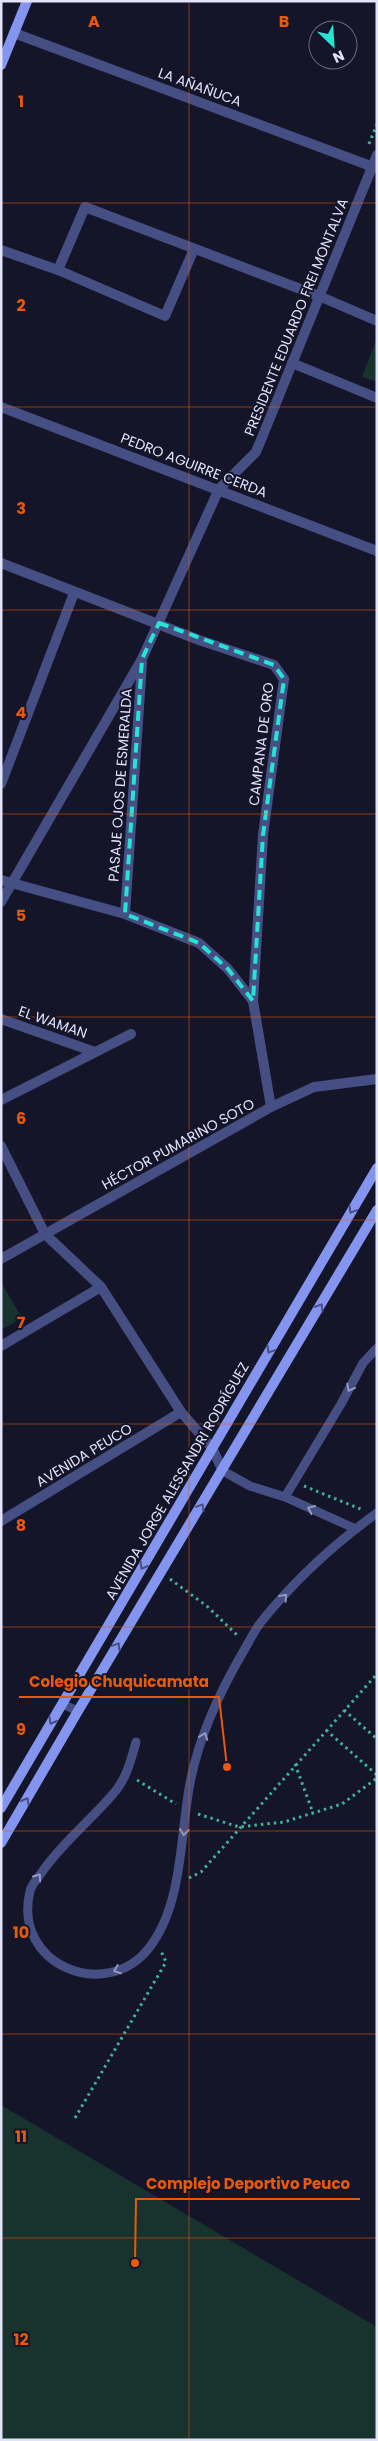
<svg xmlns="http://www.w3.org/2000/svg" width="378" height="2441" viewBox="0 0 378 2441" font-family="Poppins,sans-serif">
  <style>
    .grass { fill: #18332e }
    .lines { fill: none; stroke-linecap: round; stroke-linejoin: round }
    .path { stroke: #41b095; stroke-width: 3; stroke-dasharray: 2.5 4; stroke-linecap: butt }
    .lane { stroke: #464f83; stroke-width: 9 }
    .street { stroke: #464f83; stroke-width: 10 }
    .secondary { stroke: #8495f0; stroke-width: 10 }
    .oneway { stroke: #474f83 }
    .oneway2 { stroke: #9499bf }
    .marked { fill: none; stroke: #25e4d4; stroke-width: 4; stroke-dasharray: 10 6; stroke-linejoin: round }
    .grid { fill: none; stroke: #e8590c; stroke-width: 1; stroke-opacity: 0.55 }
    .labels { text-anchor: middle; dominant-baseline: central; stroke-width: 4; stroke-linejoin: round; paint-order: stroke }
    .street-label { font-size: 14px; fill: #e2e3fb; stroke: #15152a }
    .grid-label { font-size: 16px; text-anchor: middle; font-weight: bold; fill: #e8590c; stroke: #15152a; stroke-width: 4; stroke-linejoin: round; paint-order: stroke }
    .leader { fill: none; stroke: #e8590c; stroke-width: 2 }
    .callout-dot { fill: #e8590c; stroke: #15152a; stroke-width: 2 }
    .callout-label { font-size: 15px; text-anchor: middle; font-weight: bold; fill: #e8590c; stroke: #15152a; stroke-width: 4; stroke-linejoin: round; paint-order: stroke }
  </style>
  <rect width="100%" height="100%" fill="#15152a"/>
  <g class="grass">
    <path d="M376,340L377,341V382L362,377Z"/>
    <path d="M1,1282L22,1318L1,1330Z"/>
    <path d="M1,2105L377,2327V2440H1Z"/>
  </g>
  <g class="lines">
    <g class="path">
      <path d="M369,144L377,124"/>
      <path d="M304,1486L363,1510"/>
      <path d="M170,1579L208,1607L238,1636"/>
      <path d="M344,1710L377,1739"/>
      <path d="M326,1730L377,1775"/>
      <path d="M295,1764L313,1813"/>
      <path d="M137,1780L176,1804"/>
      <path d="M198,1814L239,1827L284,1822L342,1804L377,1778"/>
      <path d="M189,1878L201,1872L377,1674"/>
      <path d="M75,2118L166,1962L161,1951"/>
    </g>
    <g class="lane">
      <path d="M223,1471L250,1486L285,1497L356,1529"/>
      <path d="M285,1497L341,1404L363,1363L377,1348"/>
      <path d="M62,1704L78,1711"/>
      <path d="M136,1742C131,1760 126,1780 113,1794C90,1821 62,1843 42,1872C38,1878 32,1884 30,1891C12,1965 106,2003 149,1948C183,1905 180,1835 190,1783C199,1736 219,1693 243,1652C249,1642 254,1631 261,1622C294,1581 334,1544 377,1513"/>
    </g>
    <g class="street">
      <path d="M14,33L376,168"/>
      <path d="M1,250L58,270L85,207L319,296L377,321"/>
      <path d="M58,270L165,316L194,249"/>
      <path d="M292,363L377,398"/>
      <path d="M1,407L377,551"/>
      <path d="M1,563L199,640L274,665L284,679L263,835L253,1001"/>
      <path d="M1,784L74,593"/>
      <path d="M1,880L125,914L199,943L228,969L253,1001L271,1107"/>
      <path d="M1,902L142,659L219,489L256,452L377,155"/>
      <path d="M125,914L142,663"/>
      <path d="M1,1019L95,1052"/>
      <path d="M1,1100L131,1034"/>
      <path d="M1,1146L45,1234L101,1287L181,1412L212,1448L223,1471"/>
      <path d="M1,1259L271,1107L314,1087L377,1079"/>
      <path d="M1,1346L101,1287"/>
      <path d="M1,1521L181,1412"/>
    </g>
    <g class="secondary">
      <path d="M1,65L27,1"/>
      <path d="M1,1808L377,1168"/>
      <path d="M1,1843L78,1711L377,1210"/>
    </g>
  </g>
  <defs><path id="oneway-chevron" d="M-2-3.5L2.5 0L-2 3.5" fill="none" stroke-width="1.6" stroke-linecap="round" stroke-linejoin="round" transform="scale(1.25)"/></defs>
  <g class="oneway">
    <use href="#oneway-chevron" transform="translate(352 1210) rotate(121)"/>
    <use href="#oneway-chevron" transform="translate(320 1307) rotate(-59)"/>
    <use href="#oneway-chevron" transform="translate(270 1350) rotate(121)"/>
    <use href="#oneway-chevron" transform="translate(201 1507) rotate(-59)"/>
    <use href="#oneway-chevron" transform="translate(143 1566) rotate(120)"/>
    <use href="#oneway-chevron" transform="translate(117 1646) rotate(-59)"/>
    <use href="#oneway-chevron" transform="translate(52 1721) rotate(120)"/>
    <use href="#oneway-chevron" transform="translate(26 1801) rotate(-60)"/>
  </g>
  <g class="oneway2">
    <use href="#oneway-chevron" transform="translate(350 1388) rotate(118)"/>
    <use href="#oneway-chevron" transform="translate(311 1509) rotate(-155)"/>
    <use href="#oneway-chevron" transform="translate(284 1597) rotate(-48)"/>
    <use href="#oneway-chevron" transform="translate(204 1736) rotate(-70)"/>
    <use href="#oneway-chevron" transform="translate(184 1832) rotate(97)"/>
    <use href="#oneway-chevron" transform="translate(38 1877) rotate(-55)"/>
    <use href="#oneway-chevron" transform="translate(117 1970) rotate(159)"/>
  </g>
  <path class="marked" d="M159,623L274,665L284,679L263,835L253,1001L228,969L199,943L125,914L142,659Z"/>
  <path class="grid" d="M189,1V2440M1,203H377M1,407H377M1,610H377M1,814H377M1,1017H377M1,1220H377M1,1424H377M1,1627H377M1,1831H377M1,2034H377M1,2238H377"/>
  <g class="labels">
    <g class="street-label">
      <text transform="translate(200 87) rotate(20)">LA AÑAÑUCA</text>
      <text transform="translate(296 317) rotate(-68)">PRESIDENTE EDUARDO FREI MONTALVA</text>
      <text transform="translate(194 465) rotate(21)">PEDRO AGUIRRE CERDA</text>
      <text transform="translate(261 744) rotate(-83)">CAMPANA DE ORO</text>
      <text transform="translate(120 785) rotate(-86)">PASAJE OJOS DE ESMERALDA</text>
      <text transform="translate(53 1022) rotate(19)">EL WAMAN</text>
      <text transform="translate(178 1144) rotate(-29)">HÉCTOR PUMARINO SOTO</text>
      <text transform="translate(84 1455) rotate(-31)">AVENIDA PEUCO</text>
      <text transform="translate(177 1481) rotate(-60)">AVENIDA JORGE ALESSANDRI RODRÍGUEZ</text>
    </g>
  </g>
  <g class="grid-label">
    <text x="94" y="27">A</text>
    <text x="284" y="27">B</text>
    <text x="21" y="107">1</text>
    <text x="21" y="311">2</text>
    <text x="21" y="514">3</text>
    <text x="21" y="718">4</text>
    <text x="21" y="921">5</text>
    <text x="21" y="1124">6</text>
    <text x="21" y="1328">7</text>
    <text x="21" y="1531">8</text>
    <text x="21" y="1735">9</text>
    <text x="21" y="1938">10</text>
    <text x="21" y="2142">11</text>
    <text x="21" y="2345">12</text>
  </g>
  <path class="leader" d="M227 1767L219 1697H19M135 2263L136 2199H360"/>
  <g class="callout-dot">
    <circle cx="227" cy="1767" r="5"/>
    <circle cx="135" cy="2263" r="5"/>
  </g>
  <g class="callout-label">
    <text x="119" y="1687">Colegio Chuquicamata</text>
    <text x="248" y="2189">Complejo Deportivo Peuco</text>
  </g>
  <rect width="378" height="2441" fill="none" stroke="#e2e3fb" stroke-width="5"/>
  <g transform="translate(333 45) rotate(155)"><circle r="24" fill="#15152a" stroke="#67677e"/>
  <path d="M0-4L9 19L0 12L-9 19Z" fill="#25e4d4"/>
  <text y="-8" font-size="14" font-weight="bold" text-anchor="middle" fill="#e2e3fb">N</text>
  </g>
</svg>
